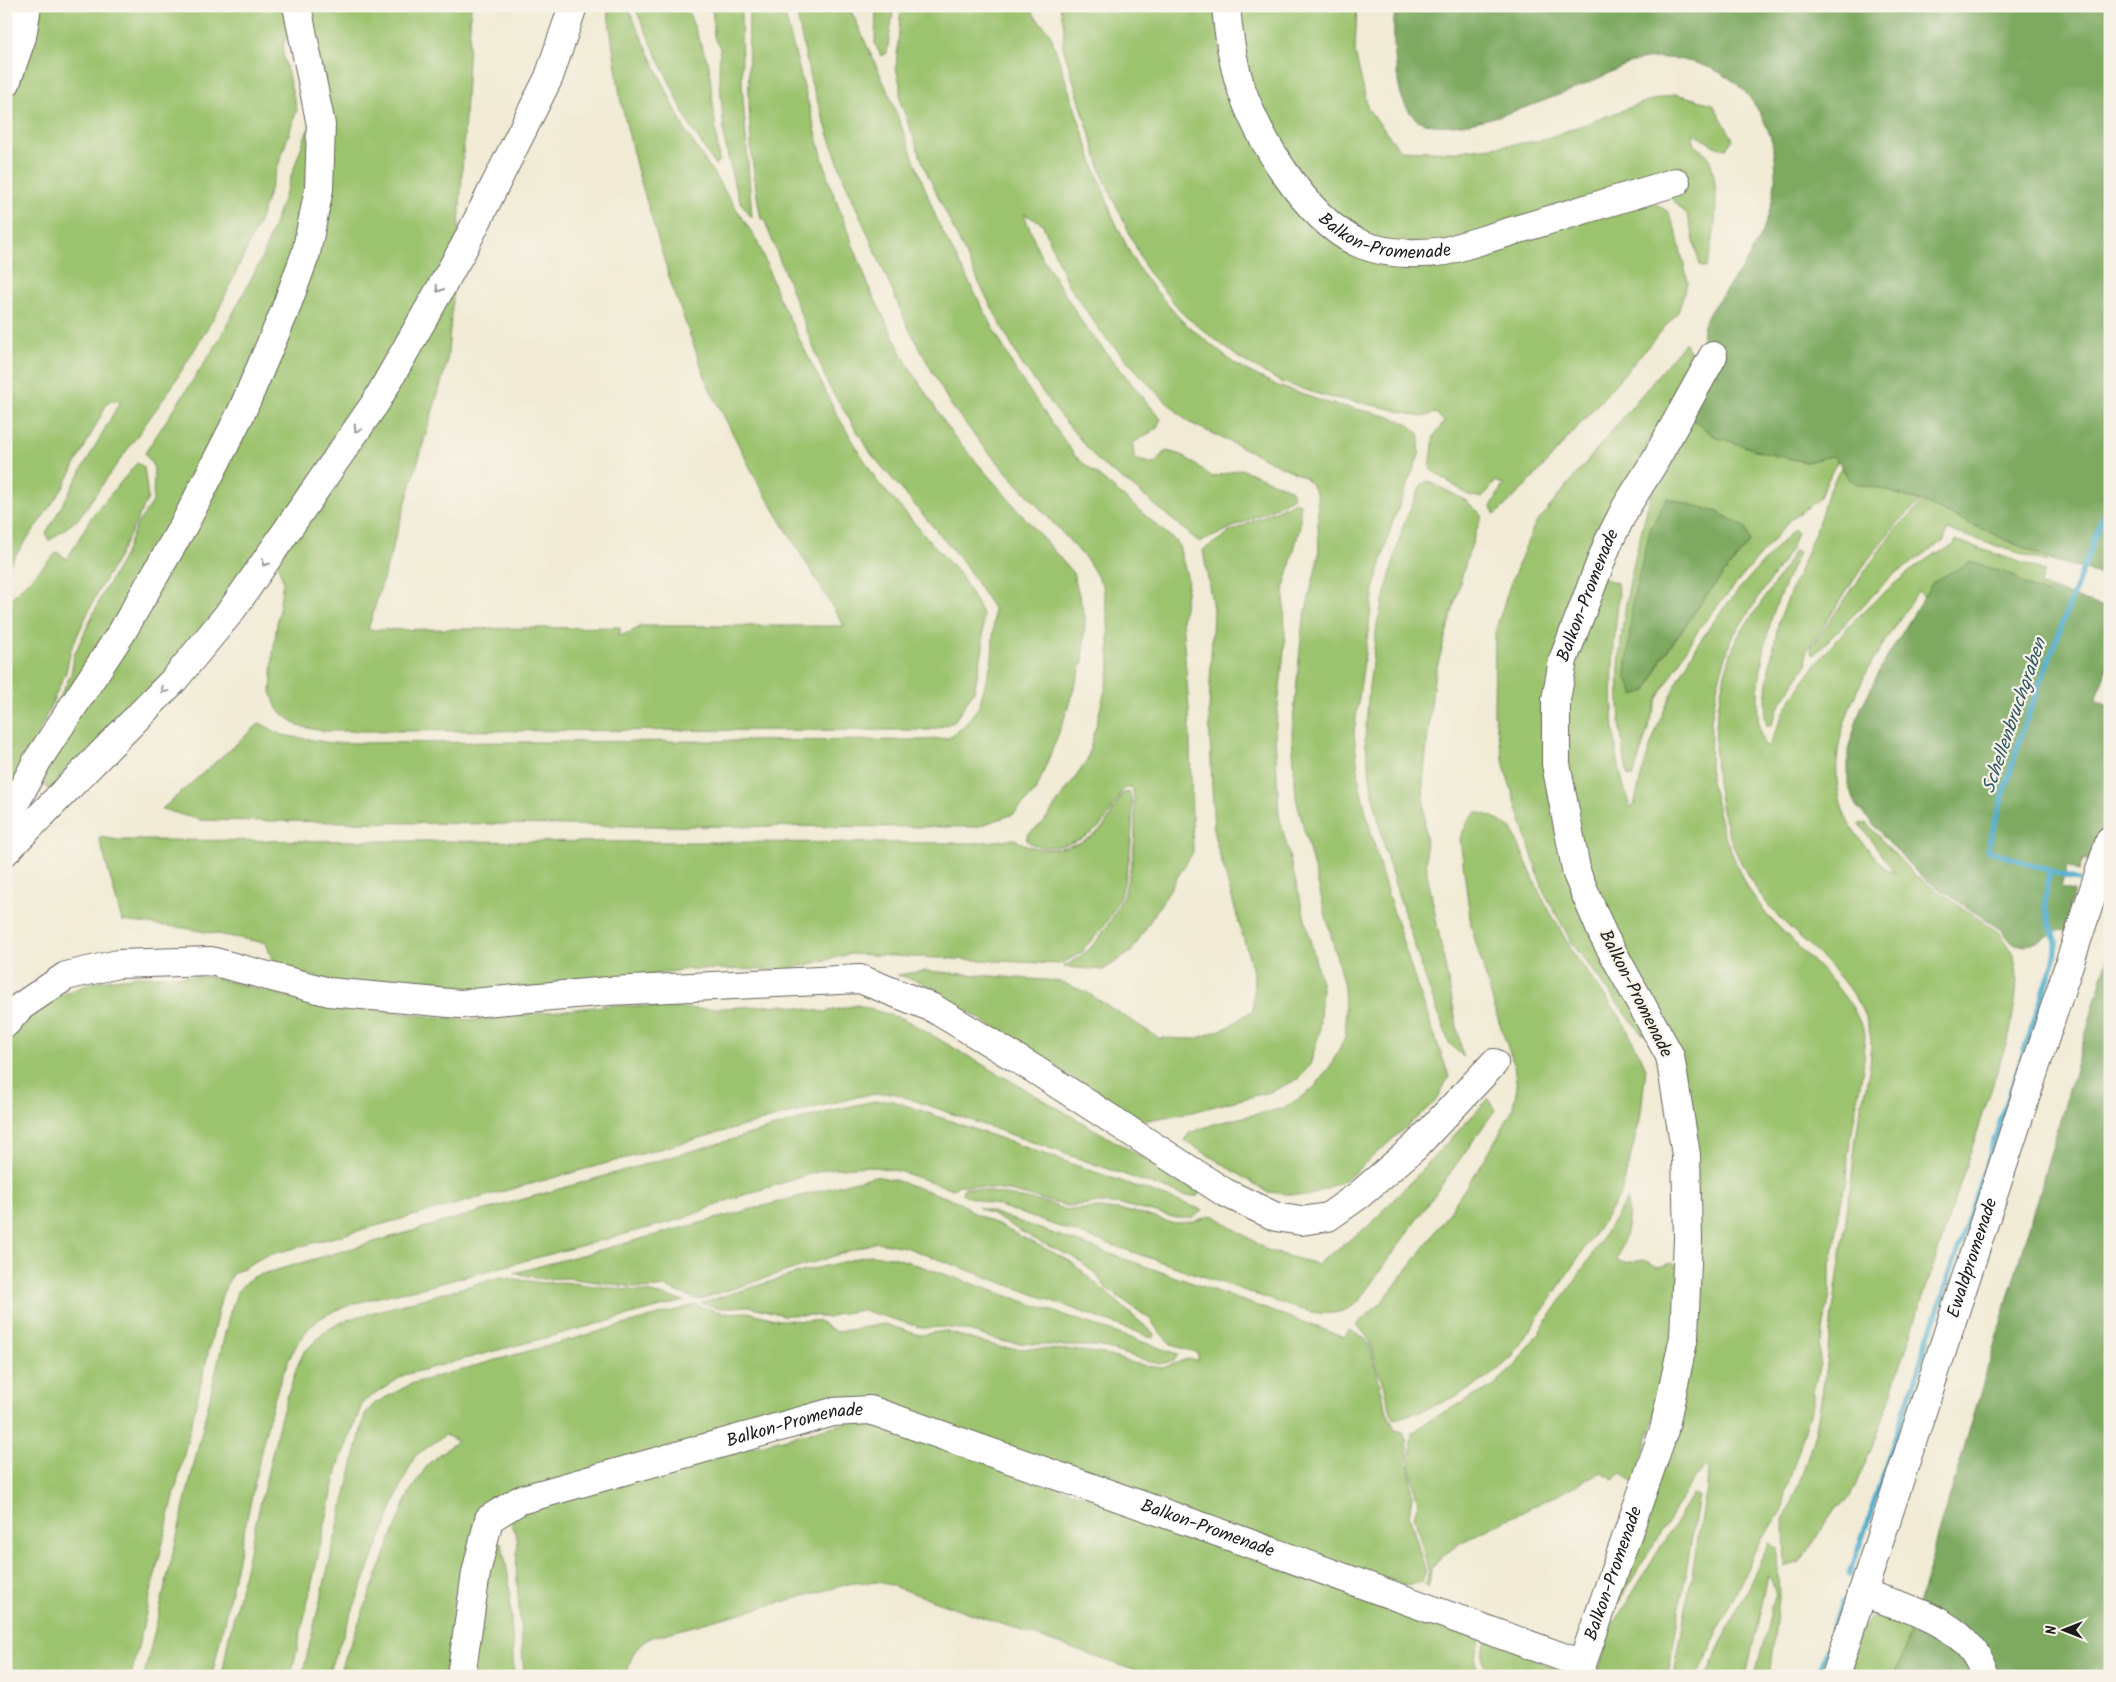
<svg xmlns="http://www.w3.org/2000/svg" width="2116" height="1682" viewBox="0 0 2116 1682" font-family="Kalam,sans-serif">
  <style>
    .green { fill: #9cc36e; stroke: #5c7045; fill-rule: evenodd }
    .forest { fill: #7da961; stroke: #4c623e }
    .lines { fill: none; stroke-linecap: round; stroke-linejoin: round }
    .stream { stroke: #50adce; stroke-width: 5.5 }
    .minor-casing { stroke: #67645d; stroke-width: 30 }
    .minor { stroke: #fff; stroke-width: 28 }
    .oneway { stroke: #999 }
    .labels { text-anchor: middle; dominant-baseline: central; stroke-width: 4.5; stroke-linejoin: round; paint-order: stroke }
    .street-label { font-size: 18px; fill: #1c1c1c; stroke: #f7f3e8 }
    .water-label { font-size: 19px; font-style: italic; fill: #315663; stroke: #f7f3e8 }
  </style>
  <rect width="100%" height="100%" fill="#f7f3e8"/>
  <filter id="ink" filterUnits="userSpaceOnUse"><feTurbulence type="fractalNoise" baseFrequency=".02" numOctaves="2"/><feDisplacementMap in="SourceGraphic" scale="10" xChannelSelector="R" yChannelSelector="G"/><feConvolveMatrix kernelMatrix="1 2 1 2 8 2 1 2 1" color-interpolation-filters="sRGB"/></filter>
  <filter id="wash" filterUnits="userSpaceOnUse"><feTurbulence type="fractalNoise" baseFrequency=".0096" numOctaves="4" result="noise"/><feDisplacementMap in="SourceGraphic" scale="20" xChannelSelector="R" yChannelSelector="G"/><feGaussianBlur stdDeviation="1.12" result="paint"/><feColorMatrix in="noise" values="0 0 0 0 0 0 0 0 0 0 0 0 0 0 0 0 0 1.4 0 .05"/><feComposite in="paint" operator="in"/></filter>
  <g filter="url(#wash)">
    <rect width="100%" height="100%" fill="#f1ebd5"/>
    <g class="green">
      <path d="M33,6H290L293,26L284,42L283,55L297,110L259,222L219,309L171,388L78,519L49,541L46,534L121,400L108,402L63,488L6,569V97Z"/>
      <path d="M301,6H375L381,14L388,6H471L458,245L368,399L202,633L53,792L46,787L41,773L193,523L324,189Z"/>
      <path d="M607,6H627L685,130L758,242L778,296L836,413L877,481L961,576L983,615V649L974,691L954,722L931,730L323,731L298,726L277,709L271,692L273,653L283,581L277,562L455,274L447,363L368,630L620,627V636L639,628V626H844L757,481L709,387L671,283L637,169L621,102Z"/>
      <path d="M634,6H686L709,65L719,161L715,165L690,126Z"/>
      <path d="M712,6H741L742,83L752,218L741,203L734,184L725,143L719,72L720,48L714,37Z"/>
      <path d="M749,6H784L786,19L829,182L871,292L906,362L952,434L1073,573L1085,617L1083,661L1063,722L1036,791L1014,814L976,827L633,826L200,820L162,809L260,723L282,735L331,743L923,740L948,738L964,726L979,706L992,660L994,610L964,563L872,455L828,385L764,219H761C747,149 748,77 749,6Z"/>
      <path d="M795,6H849L889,94L939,225L1017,373L1075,456L1178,543L1188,580L1182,620L1189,708L1193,852L1131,952L1103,970L1064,967C1073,960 1085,955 1092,946C1130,904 1140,847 1133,791L1131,788H1124C1116,800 1109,818 1099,827C1082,842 1046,855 1027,841V835L1043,823L1087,761L1110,670L1108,621L1103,586L1088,561L982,445L950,404L908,327L843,177L811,82Z"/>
      <path d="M876,6H894L887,53L881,56L875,44Z"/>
      <path d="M901,6H1030L1034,15L1050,33L1094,166L1113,217L1132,257L1144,277L1181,320L1236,365L1278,386L1325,402L1387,416L1407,423L1420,435L1419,455L1392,524L1374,589L1354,733L1360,788L1382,875L1414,977L1449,1076L1437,1100L1347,1179L1308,1196L1268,1192L1185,1141L1189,1133L1217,1123L1285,1108L1314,1088L1331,1065L1346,1035L1344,986L1296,798L1292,733L1302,628L1319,554L1317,495L1311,484L1304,477L1188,422L1157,393L1104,336L1068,285L1042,223L1024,214L1039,252L1085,327L1161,419L1156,429L1133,443L1134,459L1154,464L1166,451L1182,455L1213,477L1241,469L1290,489L1294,497C1274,509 1253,518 1231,528C1220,533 1211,539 1199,542L1138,491L1099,462L1058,413L1021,363L983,291L926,171L900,101V84L896,68Z"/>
      <path d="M1060,6H1220L1252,134L1387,260L1651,200L1668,212L1676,231L1688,282L1678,312L1528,484L1495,515L1491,507L1503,485L1496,481L1482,498L1468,495L1430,469L1434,436L1444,422L1436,413L1421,417L1387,408L1324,396L1281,382L1239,358L1185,316L1147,271L1103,177L1063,47L1064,27Z"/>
      <path d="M1232,6H1357L1355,52L1368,109L1400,150L1451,152L1539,141L1645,102L1676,94L1713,104L1733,139L1726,149L1714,146L1694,133L1693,144C1697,148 1705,152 1708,156C1721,182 1716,242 1706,268L1700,266L1688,216L1669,196L1406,249L1344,228L1259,118Z"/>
      <path d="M307,131L316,141L287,292L205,476L43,732L71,674L74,655L102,595L124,556L137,524L153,502L154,468L145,453L218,342L263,256Z"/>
      <path d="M1685,342L1692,355L1693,375L1661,439L1651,436L1643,458L1612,522L1549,765L1653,1036L1641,1033L1626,1014L1572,943L1543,890L1505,769L1494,714L1495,632L1510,585L1534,526Z"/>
      <path d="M1689,410L1714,436L1765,453L1806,462L1832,456L1837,461L1819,499L1789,521L1700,627L1657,700L1633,777L1628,776C1606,674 1626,586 1653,487L1659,472L1664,473ZM1667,498L1718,512L1745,528L1750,542L1709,592L1662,658L1647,691Z"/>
      <path d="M137,463L144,467L148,498L119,556L98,591L71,649L66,672L38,734L37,746L6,809V603L57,552L67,559L92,516Z"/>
      <path d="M1842,466L1848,478L1858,484L1882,489L1921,502C1879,533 1843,599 1812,643L1806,653L1807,664L1780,704L1771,726H1767L1765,715L1769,670L1779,620L1818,525L1827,494Z"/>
      <path d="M1428,481L1465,500L1482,515L1467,558L1434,678L1423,783L1427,873L1463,1057L1449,1043L1423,972L1388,862L1372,791L1365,738L1369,687L1377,624L1403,526L1421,485Z"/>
      <path d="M1294,502L1300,504V527L1284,588L1285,641L1275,734L1279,815L1322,987L1319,1034L1310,1065L1298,1079L1273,1091L1192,1112L1143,1121L921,982L897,975L925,971L1058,981L1086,992L1159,1038L1195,1039L1228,1027L1253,1010L1254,975L1214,835L1209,712L1213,609L1203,550L1230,532Z"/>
      <path d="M1923,502L2048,559L2047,562L1947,530L1944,541L1893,575L1814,655L1811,653L1812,646L1892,533Z"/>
      <path d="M1794,529L1797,532L1791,549L1731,639L1718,683L1711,721L1710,777L1723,832L1745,884L1767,915L1834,983L1853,1008L1865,1033L1864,1062L1848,1154L1847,1180L1838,1213L1836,1241L1830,1263V1294L1820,1346V1364L1813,1392V1405L1785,1493L1781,1514L1762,1537L1697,1676H1674L1707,1487L1708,1465L1692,1481L1602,1629L1670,1432L1691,1120L1611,934L1571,814L1565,680L1600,577L1617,583L1619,594C1611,665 1606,738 1630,807L1634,806C1648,741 1673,680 1711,625C1735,591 1766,559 1794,529Z"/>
      <path d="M1955,540L2045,571L2039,585L2050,589L2048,594L2023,584L2014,575L1933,582L1924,597L1918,591C1876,656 1813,736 1846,818C1853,834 1874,855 1886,869L1895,873L1859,823L1867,824L1913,874L1998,932C2027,962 2015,992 2011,1029L1880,1428L1849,1500L1836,1508L1800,1562L1785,1567L1784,1520L1803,1472L1816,1429L1823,1388C1831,1316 1843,1246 1852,1175C1854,1158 1855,1141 1858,1124C1862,1095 1875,1064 1870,1034C1862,991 1819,955 1788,926C1711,854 1698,739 1735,643C1738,634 1745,627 1750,619C1765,596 1782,575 1794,550L1799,552C1790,573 1779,595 1772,617C1763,650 1749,715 1765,746L1768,747C1776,731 1782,714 1792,699C1826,644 1882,588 1936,553L1937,554L1954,545Z"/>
      <path d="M1129,792C1134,801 1132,816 1132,827C1130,874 1120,916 1083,949L1084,951L1061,964L851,954L785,970L687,969L610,982L462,994L336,983L274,965L266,943L184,928L122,921L99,837L118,840L973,843L1015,839C1039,857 1079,849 1101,829C1110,820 1116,804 1123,793Z"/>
      <path d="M1477,812L1493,817L1512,829L1540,894L1574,954L1623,1021L1646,1068L1640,1120L1621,1194L1511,1358C1479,1389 1436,1408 1394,1419C1388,1407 1387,1394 1383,1381C1381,1377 1379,1374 1378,1370C1371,1347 1375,1343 1356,1325L1381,1303L1427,1244L1483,1162L1512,1111L1517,1088L1514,1065L1497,1016L1471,926L1460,838L1469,819Z"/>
      <path d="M137,976H208L285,996L415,1015L476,1020L612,1005L701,1009L784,1005L824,1012L857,1005L904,1019L1199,1190L1198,1196H1185L893,1093L865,1095L781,1116L265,1256L232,1274L222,1295L131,1676H6V1035L51,999L94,982Z"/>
      <path d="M1489,1098L1495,1110L1370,1285C1365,1291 1360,1302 1353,1306C1332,1319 1310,1312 1289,1306L1002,1207L962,1195L963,1189L966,1187L1047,1203L1067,1210L1100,1208L1134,1212L1172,1223L1192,1222L1213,1215L1269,1251L1317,1264L1371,1224Z"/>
      <path d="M891,1100L1203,1210L1192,1218H1177L1123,1205L1097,1203L1067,1206L1014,1192L967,1185H959L953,1189L898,1171L869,1166L827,1169L731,1199L682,1219L426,1287C397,1293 333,1304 312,1325C274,1362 261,1457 249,1509C237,1565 224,1620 212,1676H144L230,1312L238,1290L252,1277L838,1109L875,1101Z"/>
      <path d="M875,1176L895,1180L957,1201L976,1214L1070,1261L1154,1334L1153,1338L905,1247L877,1242L698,1300L665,1287L649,1289L567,1278L544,1279L514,1273Z"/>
      <path d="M1626,1200C1633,1219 1623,1241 1617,1260L1624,1263L1644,1260L1658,1267L1672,1263L1681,1269L1679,1326L1635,1484L1622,1473L1614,1479L1602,1472L1460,1543L1436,1561L1430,1570L1428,1587L1425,1584L1428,1570L1414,1515L1418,1503L1411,1473L1410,1452L1412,1433L1428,1421L1493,1386L1516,1365L1583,1269Z"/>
      <path d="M978,1207L1345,1337L1348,1330L1364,1337L1370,1346L1387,1412L1395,1430L1403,1432L1406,1438L1412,1496L1409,1515L1425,1570L1421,1582L1405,1585L834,1403L492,1500L479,1514L457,1676H338L409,1493L429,1463L457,1441L445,1435L415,1456L401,1486L327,1676H302L365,1414L375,1403L413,1383L695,1305L725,1313L748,1312L779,1320L819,1321L836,1332L884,1324L920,1335L944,1331L1003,1348L1075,1350L1103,1354L1137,1364L1162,1368L1187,1359L1198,1361V1353L1172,1345L1159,1332L1150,1319L1106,1288L1096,1274L1075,1258L1040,1242Z"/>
      <path d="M870,1255L894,1257L1178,1354L1174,1361L1159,1364L1097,1346H1061L1005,1342L965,1330L943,1327L923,1328L862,1310L838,1314L829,1318L811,1315H783L749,1306L720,1308L701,1303L805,1271Z"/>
      <path d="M501,1277L544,1283L562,1282L647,1292L684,1301L404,1375L363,1402L338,1467L291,1676H222L228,1641L281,1416L298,1364L304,1352L328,1329L349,1319Z"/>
      <path d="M866,1418L1481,1637C1478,1649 1471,1666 1481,1676H1151L881,1582L852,1583L653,1637C635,1644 630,1657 627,1676H524L516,1566L518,1541L511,1523L522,1505Z"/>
      <path d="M1693,1494L1699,1496L1668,1676H1596L1606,1647L1601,1645Z"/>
      <path d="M492,1535L502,1544L509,1580L514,1676H468Z"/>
      <path d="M1770,1542L1777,1549L1779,1599L1769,1676H1755L1772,1607C1779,1597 1774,1585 1768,1576L1746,1676H1705Z"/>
      <path d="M1874,1614L1911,1629L1895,1676H1842L1861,1630Z"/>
      <path d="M1486,1639L1577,1676H1491C1479,1662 1482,1656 1486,1639Z"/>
    </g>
    <g class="forest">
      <path d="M6,6H21L6,62Z"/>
      <path d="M1396,6H2110V577L2048,559L1923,502L1882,489L1858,484L1848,478L1842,466L1832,456L1806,462L1765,453L1714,436L1692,419C1695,397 1702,375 1703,354C1704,344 1701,333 1704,325C1708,310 1722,296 1731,283C1759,247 1779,204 1775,157C1773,133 1756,101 1738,85C1715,64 1671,53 1641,60C1627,63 1612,72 1599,78C1565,93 1444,146 1414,117C1404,107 1400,94 1398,81C1395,61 1391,25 1396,6Z"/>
      <path d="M1667,498L1718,512L1746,528L1750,542L1709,592L1662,658L1647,691L1634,695L1626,675L1633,599L1651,527Z"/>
      <path d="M1970,562L2014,575L2023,584L2047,594L2050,589L2110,609V658L2096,701L2110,706V823L2096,863L2083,859L2079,871L2067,866L2061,887L2074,891L2069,907L2083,911L2075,935L2061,930L2025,946L2012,943L2001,930L1919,875L1858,808L1848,786V750L1860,710L1883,664L1933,582Z"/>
      <path d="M2110,950V1676H1895L1911,1629Z"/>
    </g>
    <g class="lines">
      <g class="stream">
        <path d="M2078,880L1987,850L2022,732L2102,518L2110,504"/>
        <path d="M1850,1574L2054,961C2061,934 2050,934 2046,911C2044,897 2047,885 2051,871"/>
        <path d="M1818,1676L1842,1601"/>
      </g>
    </g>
  </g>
  <g filter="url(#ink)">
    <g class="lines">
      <defs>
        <g id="minor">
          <path id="s1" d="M1226,6C1228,33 1232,59 1240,85C1258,138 1304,216 1356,242C1384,255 1416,255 1446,251L1676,182"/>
          <path d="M6,83L22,37L27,6"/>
          <path d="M6,821L37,761L122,632L186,521L242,411L284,313L306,253L319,189L321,125L297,6"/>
          <path d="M6,851L173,681L231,611L376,402L464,247L549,77L573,6"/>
          <path d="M6,1023L20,1007L66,976L118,964L211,961L329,992L460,1004L609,991L860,979L933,1008L1034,1069L1224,1192L1276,1217L1301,1221L1328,1217L1359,1195L1415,1147L1494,1063"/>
          <path d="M1862,1593C1908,1609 1970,1622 1985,1676"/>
          <path id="s2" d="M461,1676L476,1573L489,1519L520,1500L833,1412L870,1410L1229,1536L1582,1664L1664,1430L1684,1337L1688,1238L1686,1155L1670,1056L1603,935L1577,874L1556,764V700L1563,660L1608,543L1626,507L1653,464L1713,356"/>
          <path id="s3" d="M1835,1676L2110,840"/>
        </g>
      </defs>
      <use href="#minor" class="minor-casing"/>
      <use href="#minor" class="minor"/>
    </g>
    <defs><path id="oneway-chevron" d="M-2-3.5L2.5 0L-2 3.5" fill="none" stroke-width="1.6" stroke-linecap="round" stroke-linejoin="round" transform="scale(1.25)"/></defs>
    <g class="oneway">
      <use href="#oneway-chevron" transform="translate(439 289) rotate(120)"/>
      <use href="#oneway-chevron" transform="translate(357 429) rotate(124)"/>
      <use href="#oneway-chevron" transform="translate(265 563) rotate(126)"/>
      <use href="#oneway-chevron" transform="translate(164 690) rotate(134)"/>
    </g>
  </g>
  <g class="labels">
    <g class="street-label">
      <text stroke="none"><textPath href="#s1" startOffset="306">Balkon-Promenade</textPath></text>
      <text stroke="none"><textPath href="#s2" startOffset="2430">Balkon-Promenade</textPath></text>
      <text transform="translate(1635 994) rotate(63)">Balkon-Promenade</text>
      <text stroke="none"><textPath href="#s3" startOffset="440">Ewaldpromenade</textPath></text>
      <text stroke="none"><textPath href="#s2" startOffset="481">Balkon-Promenade</textPath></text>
      <text stroke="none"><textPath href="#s2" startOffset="916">Balkon-Promenade</textPath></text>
      <text stroke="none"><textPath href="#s2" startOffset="1410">Balkon-Promenade</textPath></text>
    </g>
    <g class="water-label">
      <text transform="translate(2015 716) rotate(-71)">Schellenbruchgraben</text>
    </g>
  </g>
  <rect width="2116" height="1682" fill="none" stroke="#f7f3e8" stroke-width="25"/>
  <g transform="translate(2064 1630) rotate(270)" stroke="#f7f3e8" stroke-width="4" paint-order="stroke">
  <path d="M0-4L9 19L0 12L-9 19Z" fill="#1c1c1c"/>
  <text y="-8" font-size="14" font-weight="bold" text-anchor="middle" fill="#1c1c1c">N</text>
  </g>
</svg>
